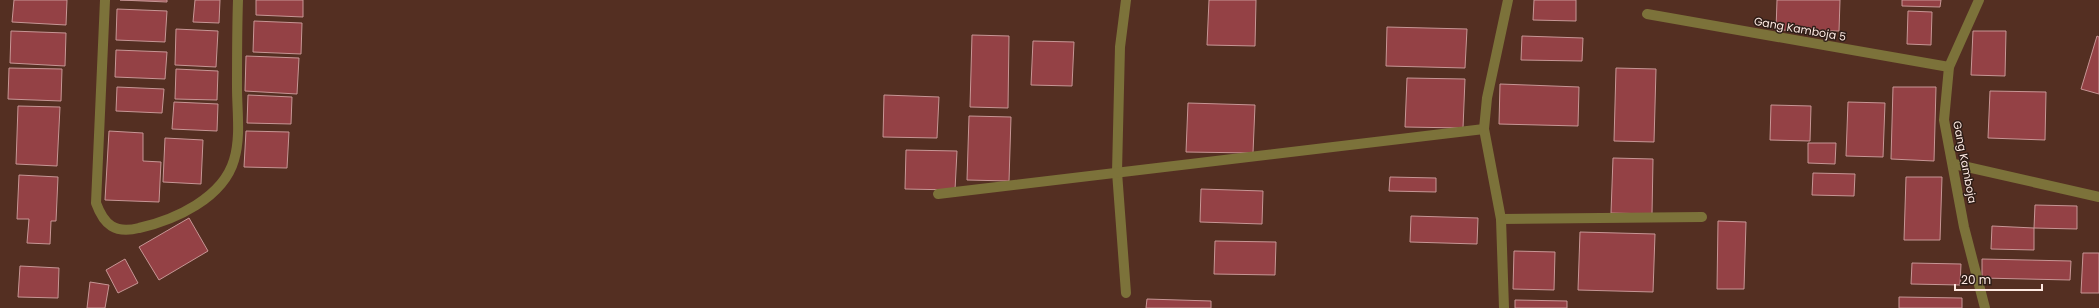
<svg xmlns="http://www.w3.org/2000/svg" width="2099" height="308" viewBox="0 0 2099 308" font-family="Poppins,sans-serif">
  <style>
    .building { fill: #944145; stroke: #c79695 }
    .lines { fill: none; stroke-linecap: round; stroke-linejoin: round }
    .minor { stroke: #7c723a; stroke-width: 10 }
    .labels { text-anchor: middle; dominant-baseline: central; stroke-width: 3; stroke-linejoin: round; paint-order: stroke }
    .street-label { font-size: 11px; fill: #fde9e2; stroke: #2e1d17 }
  </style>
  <rect width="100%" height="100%" fill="#542f22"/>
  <g class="building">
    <path d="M14,0H67L66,25L12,22Z"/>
    <path d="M120,0H167V2Z"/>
    <path d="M195,0H220L219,23L193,22Z"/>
    <path d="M256,0H303V17L256,15Z"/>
    <path d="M1209,0H1256L1255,46L1207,45Z"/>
    <path d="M1534,0H1576V21L1533,20Z"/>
    <path d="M1777,0H1840L1839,31L1776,30Z"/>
    <path d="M1902,0H1941L1940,7L1902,6Z"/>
    <path d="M117,9L167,11L165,42L116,40Z"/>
    <path d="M1908,11L1932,12L1931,45L1907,44Z"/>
    <path d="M254,21L302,23L301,54L253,52Z"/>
    <path d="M1387,27L1467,29L1465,68L1386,66Z"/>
    <path d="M176,29L218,31L216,67L175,65Z"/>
    <path d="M11,31L66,33L65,66L10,63Z"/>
    <path d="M1973,31H2006L2005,76L1971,75Z"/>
    <path d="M972,35L1009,36L1008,108L970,107Z"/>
    <path d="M1522,36L1583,38L1582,61L1521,60Z"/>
    <path d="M2097,36L2099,37V94L2081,89Z"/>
    <path d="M1033,41L1074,42L1072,86L1031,85Z"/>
    <path d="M116,50L167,52L165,79L115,77Z"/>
    <path d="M246,56L299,58L297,94L245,91Z"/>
    <path d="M9,68L62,69L61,101L8,99Z"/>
    <path d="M1616,68L1656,69L1654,142L1614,141Z"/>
    <path d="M176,69L218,71L217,100L175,99Z"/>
    <path d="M1407,78L1465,79L1463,128L1405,127Z"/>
    <path d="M1500,84L1579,87L1578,126L1499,124Z"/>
    <path d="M117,87L164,89L162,113L116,111Z"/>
    <path d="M1893,87H1936L1934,161L1891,159Z"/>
    <path d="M1990,91L2046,92L2045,140L1988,138Z"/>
    <path d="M248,95L292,97L291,124L247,123Z"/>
    <path d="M884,95L939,97L937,138L883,137Z"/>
    <path d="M174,102L218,104L217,131L172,129Z"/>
    <path d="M1848,102L1885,103L1883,157L1846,156Z"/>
    <path d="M1188,103L1255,105L1253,153L1186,152Z"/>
    <path d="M1771,105L1811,106L1810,141L1770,140Z"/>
    <path d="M18,106L60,107L57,166L16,164Z"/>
    <path d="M969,116L1011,117L1009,181L967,180Z"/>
    <path d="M109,131L143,133V161L161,162L159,202L105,200Z"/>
    <path d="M246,131L289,132L287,168L244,167Z"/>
    <path d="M165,138L203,140L201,184L163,182Z"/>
    <path d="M1808,143H1836L1835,164L1808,163Z"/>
    <path d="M906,150L957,151L955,190L905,189Z"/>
    <path d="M1613,158L1653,159L1652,214L1611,213Z"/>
    <path d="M1813,173L1855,174L1854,196L1812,195Z"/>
    <path d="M19,175L58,177L56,221H51L50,244L27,243L29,219H17Z"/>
    <path d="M1390,177L1436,178V192L1389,191Z"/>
    <path d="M1906,177H1942L1940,240H1904Z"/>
    <path d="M1201,189L1263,191L1262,224L1200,222Z"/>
    <path d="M2035,205L2077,206V229L2034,228Z"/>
    <path d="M1411,216L1478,218L1477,244L1410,242Z"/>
    <path d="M189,218L208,251L159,280L139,247Z"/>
    <path d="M1718,221L1746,222L1744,289H1717Z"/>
    <path d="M1992,226L2034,228V250L1991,249Z"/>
    <path d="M1580,232L1655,234L1653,292L1578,290Z"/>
    <path d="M1215,241L1276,242L1275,275L1214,274Z"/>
    <path d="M1514,251L1555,252L1554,290L1513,289Z"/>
    <path d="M2083,253H2099V293H2081Z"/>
    <path d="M125,259L138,283L118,293L106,270Z"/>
    <path d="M1982,259L2071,261L2070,280L1982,278Z"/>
    <path d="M1912,263L1961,264L1960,285L1911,284Z"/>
    <path d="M20,266L59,268L58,298L18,297Z"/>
    <path d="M90,282L109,285L105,308H87Z"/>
    <path d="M1899,297L1962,298V308H1899Z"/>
    <path d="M1147,299L1211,301V308H1146Z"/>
    <path d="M1515,300L1567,301V308H1515Z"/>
  </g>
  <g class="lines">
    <g class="minor">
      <path d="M105,0L96,203C104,225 115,234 139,228C175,220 223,198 234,160C241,137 237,111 237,88C237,58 237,29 238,0"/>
      <path d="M1126,0L1120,47L1117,172L1126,293"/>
      <path d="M1979,0L1949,67L1944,120L1964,227L1985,308"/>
      <path d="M1647,14L1949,67"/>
      <path d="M1954,164L2099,197"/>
      <path d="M938,194L1484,129"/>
      <path d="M1501,219L1702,217"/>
      <path d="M1504,308L1501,219L1484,129L1487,98L1508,0"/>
    </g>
  </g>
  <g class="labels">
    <g class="street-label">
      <text transform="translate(1800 29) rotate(10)">Gang Kamboja 5</text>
      <text transform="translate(1965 162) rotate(79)">Gang Kamboja</text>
    </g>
  </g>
  <path d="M1955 284v6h87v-6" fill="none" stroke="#fde9e2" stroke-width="2"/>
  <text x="1961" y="284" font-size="12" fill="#fde9e2" stroke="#2e1d17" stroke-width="3" paint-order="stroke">20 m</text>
</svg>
